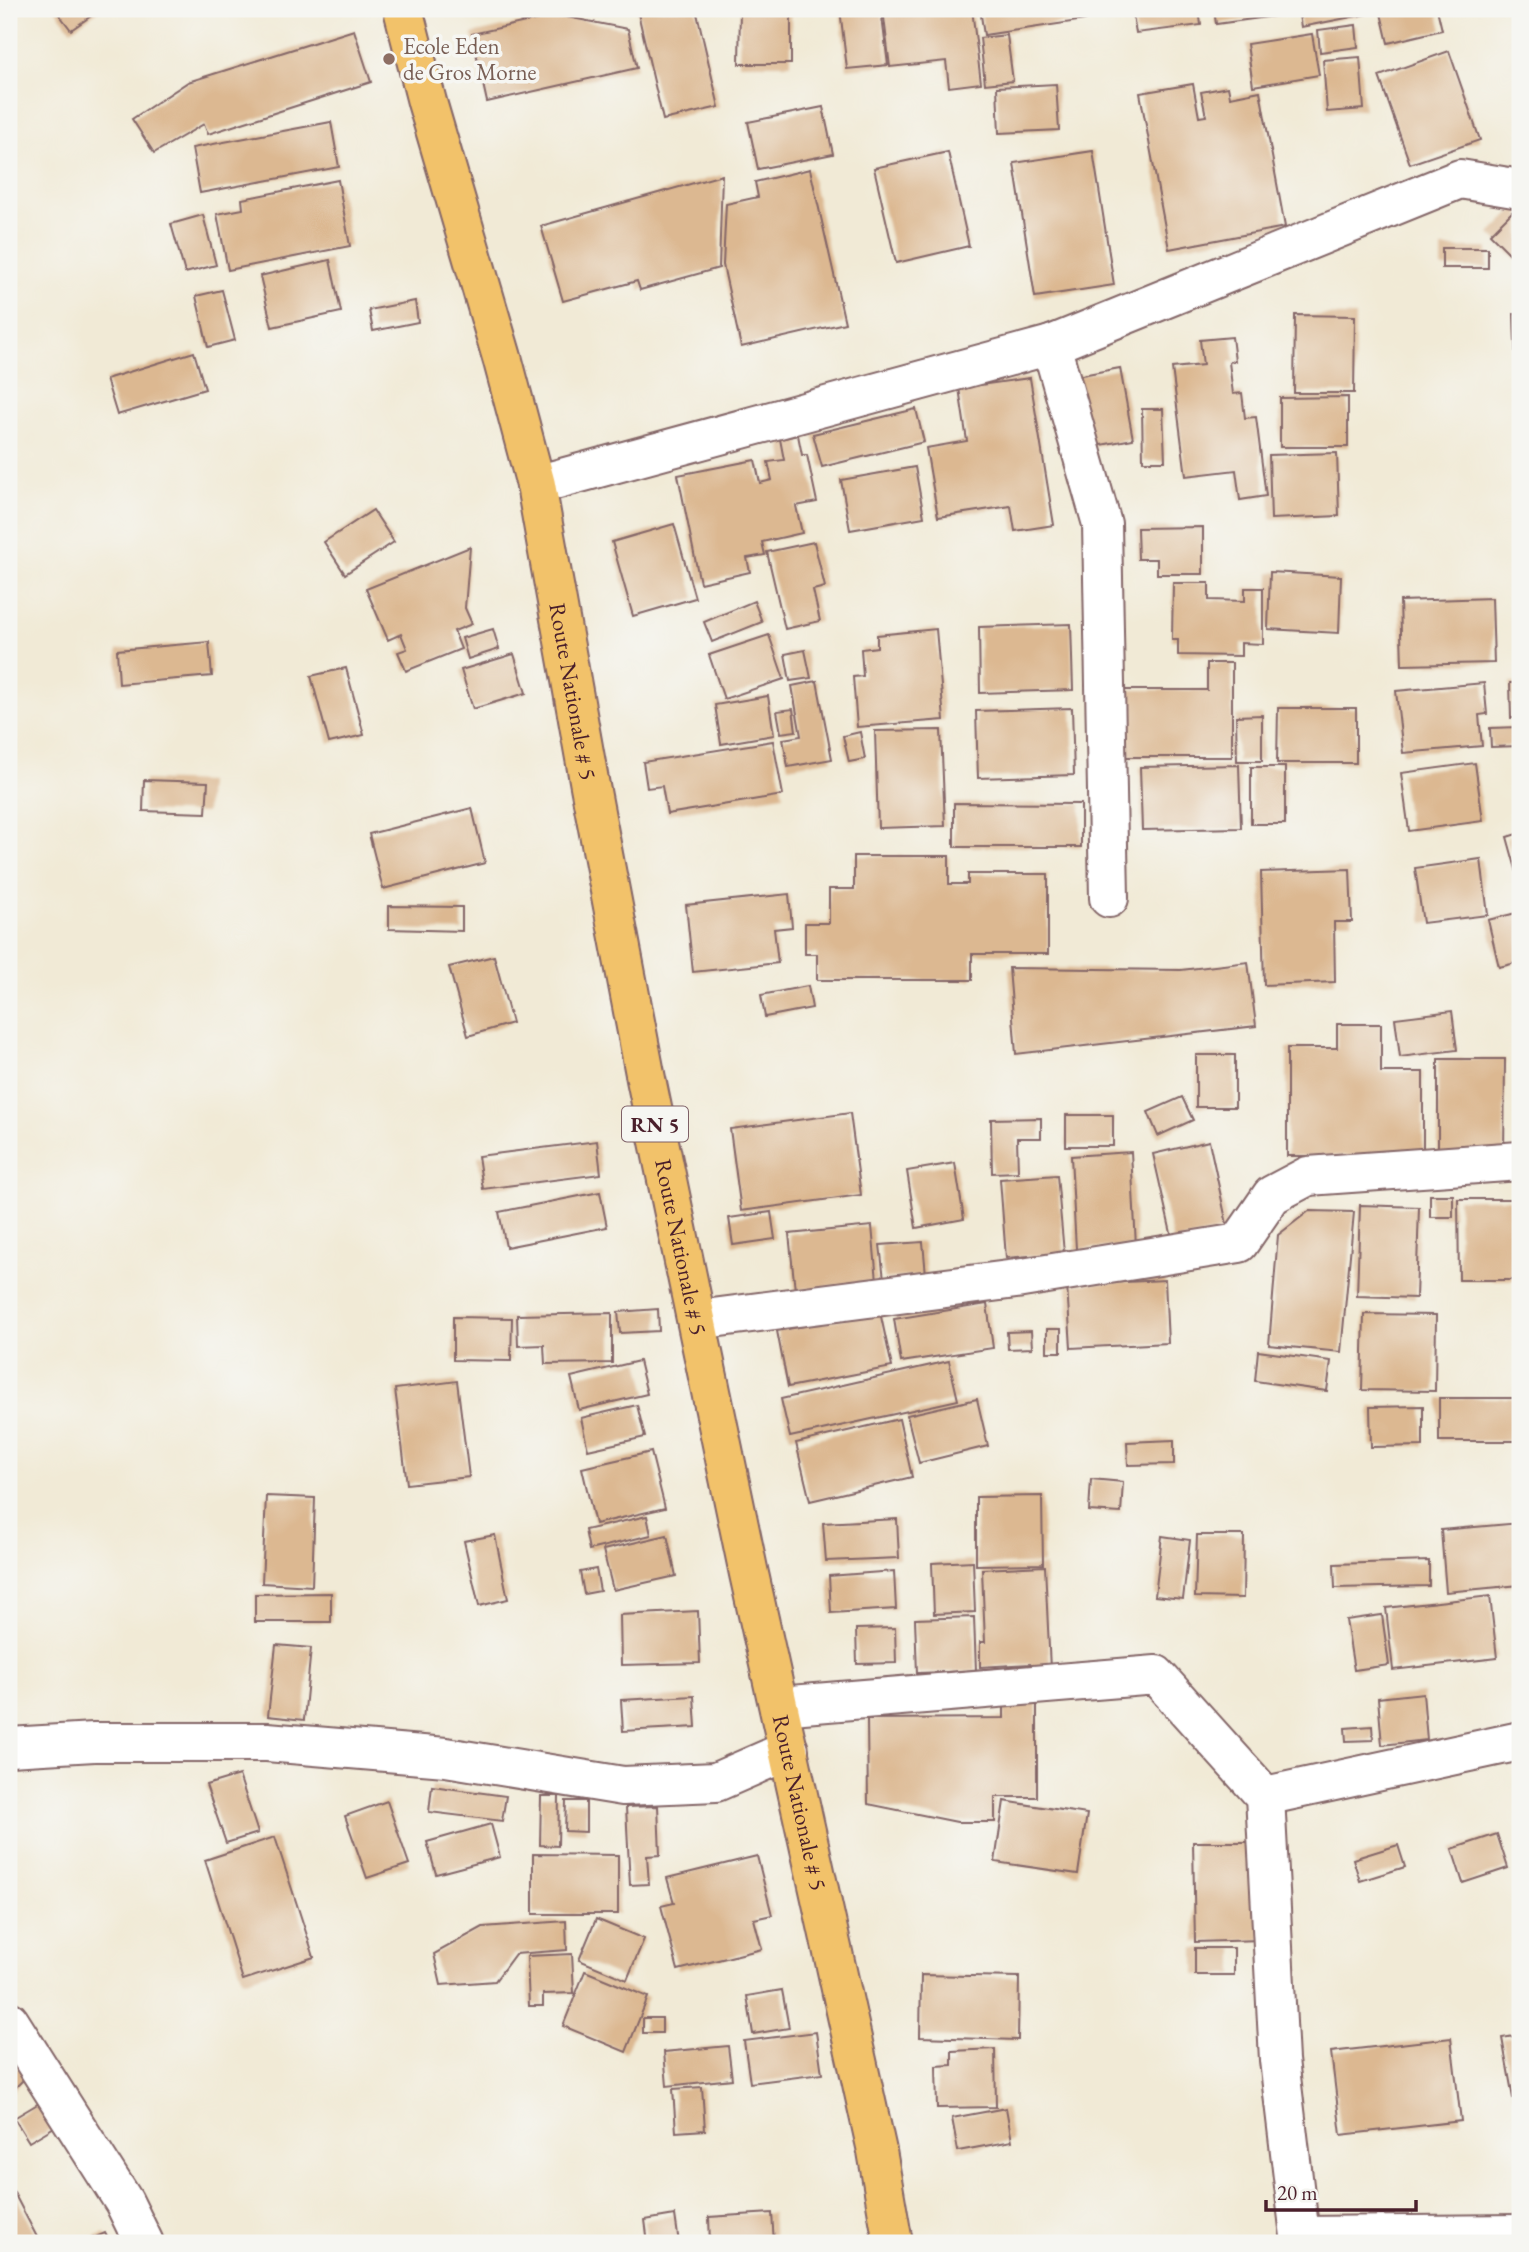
<svg xmlns="http://www.w3.org/2000/svg" width="1529" height="2252" viewBox="0 0 1529 2252" font-family="'EB Garamond',serif">
  <style>
    .building { fill: #dcb891 }
    .lines { fill: none; stroke-linecap: round; stroke-linejoin: round }
    .minor-casing { stroke: #846667; stroke-width: 42 }
    .primary-casing { stroke: #846667; stroke-width: 42 }
    .minor { stroke: #fff; stroke-width: 38 }
    .primary { stroke: #f2c26a; stroke-width: 38 }
    .education-dot { fill: #8d6e63; stroke: #f6f6f2; stroke-width: 2.5 }
    .labels { text-anchor: middle; dominant-baseline: central; stroke-width: 7; stroke-linejoin: round; paint-order: stroke }
    .shield { fill: #f6f6f2; stroke: #7e6067; stroke-width: 2 }
    .shield-label { font-size: 21px; font-weight: bold; fill: #4a1f2b }
    .education-label { font-size: 23px; fill: #785e54; stroke: #f6f6f2; text-anchor: start }
    .street-label { font-size: 23px; fill: #4a1f2b; stroke: #f6f6f2 }
  </style>
  <rect width="100%" height="100%" fill="#f6f6f2"/>
  <filter id="ink" filterUnits="userSpaceOnUse"><feTurbulence type="fractalNoise" baseFrequency=".0143" numOctaves="2"/><feDisplacementMap in="SourceGraphic" scale="14" xChannelSelector="R" yChannelSelector="G"/><feConvolveMatrix kernelMatrix="1 2 1 2 8 2 1 2 1" color-interpolation-filters="sRGB"/></filter>
  <filter id="wash" filterUnits="userSpaceOnUse"><feTurbulence type="fractalNoise" baseFrequency=".00686" numOctaves="4" result="noise"/><feDisplacementMap in="SourceGraphic" scale="28" xChannelSelector="R" yChannelSelector="G"/><feGaussianBlur stdDeviation="1.57" result="paint"/><feColorMatrix in="noise" values="0 0 0 0 0 0 0 0 0 0 0 0 0 0 0 0 0 1.4 0 .05"/><feComposite in="paint" operator="in"/></filter>
  <g filter="url(#wash)">
    <rect width="100%" height="100%" fill="#f1ead6"/>
    <g id="blocks">
      <g class="building">
        <path d="M55,9H101L71,30Z"/>
        <path d="M637,9H696L719,107L663,120Z"/>
        <path d="M740,9H791V64H739Z"/>
        <path d="M840,9H881L888,65L847,69Z"/>
        <path d="M883,9H972L981,83L949,87L946,61L890,67Z"/>
        <path d="M980,9H1083L1085,20L984,35Z"/>
        <path d="M1132,9H1199L1201,25L1136,33Z"/>
        <path d="M1214,9H1281L1282,15L1216,24Z"/>
        <path d="M1298,9H1371L1372,13L1301,27Z"/>
        <path d="M1380,9H1437L1442,30L1388,43Z"/>
        <path d="M557,15L628,29L637,68L487,102L472,34Z"/>
        <path d="M1356,25L1358,47L1320,52L1318,30Z"/>
        <path d="M354,30L371,82L208,134L204,124L154,153L132,119L188,82Z"/>
        <path d="M1312,34L1319,75L1253,86L1247,44Z"/>
        <path d="M1007,35L1013,81L985,84L980,38Z"/>
        <path d="M1449,51L1480,140L1410,164L1379,76Z"/>
        <path d="M1360,57L1364,109L1327,112L1323,60Z"/>
        <path d="M1056,84L1059,130L999,133L997,87Z"/>
        <path d="M1193,84L1199,117L1206,116L1201,92L1228,87L1230,97L1260,91L1285,227L1169,249L1140,93Z"/>
        <path d="M823,107L833,154L758,169L748,122Z"/>
        <path d="M331,122L339,167L200,193L192,148Z"/>
        <path d="M1093,151L1114,285L1035,297L1014,163Z"/>
        <path d="M948,152L969,246L896,263L874,168Z"/>
        <path d="M810,169L845,323L741,347L723,265L726,204L758,197L755,182Z"/>
        <path d="M722,175L719,268L640,290L637,281L563,301L541,226Z"/>
        <path d="M338,180L350,246L228,270L217,214L243,209L242,199Z"/>
        <path d="M1520,204V264L1490,234Z"/>
        <path d="M203,215L216,265L185,273L171,224Z"/>
        <rect x="1442" y="248" width="46" height="20"/>
        <path d="M330,260L341,312L272,327L260,276Z"/>
        <path d="M222,290L235,340L208,347L196,296Z"/>
        <path d="M415,301L418,322L373,331L369,310Z"/>
        <path d="M1514,314H1520V372H1516Z"/>
        <path d="M1295,315L1355,316L1354,393H1294Z"/>
        <path d="M1232,337L1235,361L1229,362L1233,394L1242,393L1245,418L1256,417L1266,496L1240,500L1236,470L1186,476L1172,368L1203,365L1200,340Z"/>
        <path d="M194,352L205,389L117,415L106,379Z"/>
        <path d="M1120,368L1133,439L1085,448L1071,377Z"/>
        <path d="M1030,378L1054,525L1015,531L1011,506L938,517L926,448L967,441L959,388Z"/>
        <path d="M1348,397V447H1280V398Z"/>
        <path d="M916,409L924,442L822,467L813,434Z"/>
        <path d="M1142,409H1163L1165,461H1143Z"/>
        <path d="M798,435L802,455H807L817,502L796,506L802,533L762,542L765,555L747,558L750,572L700,583L678,475L755,460L760,483L772,480L768,462L784,460L780,439Z"/>
        <path d="M1337,453L1339,516L1271,519L1269,455Z"/>
        <path d="M915,467L924,517L850,530L841,480Z"/>
        <path d="M373,510L394,542L345,574L324,542Z"/>
        <path d="M674,524L695,598L633,616L612,542Z"/>
        <path d="M1203,527V574H1157V559H1138L1137,528Z"/>
        <path d="M814,542L825,587L813,590L820,621L785,629L767,552Z"/>
        <path d="M470,547L465,608L472,624L454,631L461,649L406,671L398,652L407,649L401,634L388,640L366,589Z"/>
        <path d="M1270,572L1341,576L1339,633L1268,629Z"/>
        <path d="M1173,583H1209V600L1245,601V588H1263V644L1241,643V656L1178,655V640H1172Z"/>
        <path d="M1492,598L1494,663L1402,665L1400,601Z"/>
        <path d="M754,601L762,622L712,642L704,622Z"/>
        <path d="M1071,624L1073,690L980,693L979,627Z"/>
        <path d="M493,629L499,649L468,659L462,638Z"/>
        <path d="M936,629L944,720L857,727L853,677L863,676L861,649L877,647V635Z"/>
        <path d="M769,635L784,679L724,699L709,655Z"/>
        <path d="M209,642L212,676L119,684L117,650Z"/>
        <path d="M805,650L811,678L790,681L785,654Z"/>
        <path d="M514,654L526,693L473,709L461,670Z"/>
        <path d="M1207,663H1232V757H1123V690H1207Z"/>
        <path d="M346,668L364,735L329,743L311,676Z"/>
        <path d="M817,681L832,759L788,767L783,739L801,736L792,686Z"/>
        <path d="M1484,683L1487,714L1479,715L1482,746L1403,753L1396,691Z"/>
        <path d="M1510,683H1520V718H1511Z"/>
        <path d="M768,696L774,735L721,744L715,705Z"/>
        <path d="M1072,708L1074,775L978,778L976,711Z"/>
        <path d="M1278,708H1356V763H1277Z"/>
        <path d="M793,709L796,731L781,733L777,711Z"/>
        <path d="M1262,715V761H1237L1236,716Z"/>
        <path d="M1520,727V746L1491,747L1490,728Z"/>
        <path d="M941,730L945,826L878,828L875,731Z"/>
        <path d="M860,732L865,759L849,762L843,736Z"/>
        <path d="M773,741L783,795L667,814L662,786L647,788L643,762Z"/>
        <path d="M1475,763L1483,821L1409,831L1401,773Z"/>
        <path d="M1239,765L1241,828L1142,830L1140,767Z"/>
        <rect x="1251" y="767" width="34" height="57"/>
        <path d="M144,780L208,782L206,813L143,811Z"/>
        <path d="M954,803L1081,804V847H954Z"/>
        <path d="M472,808L485,863L383,889L369,834Z"/>
        <path d="M1520,833V880H1519L1507,837Z"/>
        <path d="M854,856H949V884H968V874H1048V954H972V980H817V954H805V923H829V889H854Z"/>
        <path d="M1481,859L1488,915L1423,923L1415,868Z"/>
        <path d="M1350,869L1352,922H1334L1335,982L1264,985L1261,872Z"/>
        <path d="M789,894L792,927L774,929L778,963L693,972L686,905Z"/>
        <path d="M389,906L462,907V931L389,929Z"/>
        <path d="M1520,912V962L1499,967L1488,920Z"/>
        <path d="M494,956L512,1023L468,1036L449,967Z"/>
        <path d="M1248,962L1256,1026L1016,1054L1009,968L1181,970Z"/>
        <path d="M808,986L812,1008L765,1017L761,995Z"/>
        <path d="M1452,1011L1457,1050L1400,1057L1395,1018Z"/>
        <path d="M1337,1024H1381V1072H1423V1156H1287V1048H1337Z"/>
        <rect x="1196" y="1055" width="39" height="52"/>
        <path d="M1438,1059H1505L1504,1154H1438Z"/>
        <path d="M1182,1097L1193,1120L1158,1136L1148,1112Z"/>
        <path d="M850,1113L861,1195L741,1211L730,1129Z"/>
        <rect x="1066" y="1115" width="47" height="31"/>
        <path d="M1041,1118V1138H1017L1018,1172L992,1173L991,1119Z"/>
        <path d="M597,1141L601,1174L483,1189L478,1156Z"/>
        <path d="M1209,1141L1228,1229L1173,1242L1153,1154Z"/>
        <path d="M1131,1152L1136,1246L1076,1249L1071,1156Z"/>
        <path d="M955,1163L964,1219L916,1228L907,1171Z"/>
        <path d="M1057,1175L1064,1253L1006,1258L1000,1179Z"/>
        <path d="M600,1192L607,1227L506,1247L499,1212Z"/>
        <rect x="1430" y="1195" width="23" height="22"/>
        <path d="M1458,1199H1520V1280H1459Z"/>
        <path d="M1360,1205L1419,1207L1416,1298L1357,1296Z"/>
        <path d="M1309,1211L1354,1212L1341,1352L1269,1345L1278,1235Z"/>
        <path d="M771,1212L775,1239L733,1245L729,1218Z"/>
        <path d="M872,1226L877,1281L795,1290L789,1234Z"/>
        <path d="M923,1242L926,1275L884,1279L880,1245Z"/>
        <path d="M1165,1280L1168,1343L1071,1348L1067,1285Z"/>
        <path d="M987,1304L993,1348L901,1362L894,1319Z"/>
        <path d="M658,1309L659,1331L620,1333L618,1312Z"/>
        <path d="M880,1312L892,1367L788,1387L777,1331Z"/>
        <path d="M612,1313V1363L545,1364L544,1345L518,1346L517,1315Z"/>
        <path d="M1364,1314L1436,1315L1435,1391L1362,1390Z"/>
        <path d="M453,1317L512,1318L511,1361L453,1360Z"/>
        <rect x="1047" y="1329" width="14" height="23"/>
        <path d="M1031,1331L1032,1348L1008,1349L1007,1332Z"/>
        <path d="M1258,1351L1331,1361L1327,1391L1255,1381Z"/>
        <path d="M639,1361L647,1394L579,1410L571,1377Z"/>
        <path d="M949,1361L958,1400L790,1437L781,1399Z"/>
        <path d="M457,1381L469,1477L407,1484L395,1389Z"/>
        <rect x="1439" y="1398" width="81" height="43"/>
        <path d="M977,1399L988,1446L919,1463L907,1415Z"/>
        <path d="M637,1405L645,1437L588,1450L581,1418Z"/>
        <path d="M1423,1406V1446L1371,1447L1370,1407Z"/>
        <path d="M899,1419L912,1477L810,1501L796,1443Z"/>
        <path d="M1174,1440V1464L1128,1465L1127,1442Z"/>
        <path d="M651,1452L665,1508L595,1524L582,1468Z"/>
        <path d="M1091,1479L1123,1482L1121,1513L1089,1511Z"/>
        <path d="M266,1496L315,1498L312,1586L262,1583Z"/>
        <path d="M1042,1496L1043,1564L976,1565V1497Z"/>
        <path d="M647,1516L651,1535L589,1550L585,1530Z"/>
        <path d="M897,1519L899,1558L826,1561L823,1523Z"/>
        <path d="M1520,1523V1585L1446,1592L1441,1530Z"/>
        <path d="M495,1535L508,1599L479,1606L464,1541Z"/>
        <path d="M667,1535L676,1576L613,1590L603,1550Z"/>
        <path d="M1197,1535H1244L1243,1598L1195,1597Z"/>
        <path d="M1162,1536L1190,1540L1183,1599L1155,1596Z"/>
        <path d="M973,1561L975,1612L934,1614L932,1563Z"/>
        <path d="M1429,1561V1586L1335,1588L1334,1564Z"/>
        <path d="M1045,1566L1050,1669L1031,1670L1030,1664L980,1667V1642H985L982,1569Z"/>
        <path d="M596,1569L600,1591L584,1594L580,1572Z"/>
        <path d="M894,1571L896,1609L831,1613L829,1576Z"/>
        <path d="M331,1593V1622H255V1594Z"/>
        <path d="M1490,1596L1497,1658L1393,1670L1386,1608Z"/>
        <path d="M698,1611L700,1663L621,1665L620,1615Z"/>
        <path d="M1382,1615L1389,1665L1354,1670L1346,1620Z"/>
        <path d="M974,1617L976,1671L917,1673L915,1619Z"/>
        <path d="M895,1628L896,1663L857,1664L856,1629Z"/>
        <path d="M276,1645L311,1648L304,1720L268,1716Z"/>
        <path d="M1423,1693L1427,1740L1382,1745L1378,1698Z"/>
        <path d="M694,1696L696,1727L623,1731L621,1700Z"/>
        <path d="M1004,1697H1037V1797H995V1822H957L868,1804L867,1719L1004,1718Z"/>
        <path d="M1372,1726L1373,1740L1346,1741L1345,1728Z"/>
        <path d="M239,1775L258,1833L226,1843L206,1785Z"/>
        <path d="M432,1786L506,1796L502,1821L429,1812Z"/>
        <path d="M541,1796H559L558,1846L540,1845Z"/>
        <path d="M387,1801L409,1864L367,1878L345,1816Z"/>
        <path d="M566,1801H586V1832L565,1831Z"/>
        <path d="M1004,1801L1087,1814L1078,1874L995,1862Z"/>
        <path d="M658,1806L660,1855L647,1856L649,1884L630,1885L626,1807Z"/>
        <path d="M491,1824L500,1857L436,1874L427,1842Z"/>
        <path d="M1497,1834L1508,1868L1463,1883L1452,1849Z"/>
        <path d="M275,1837L314,1957L243,1980L205,1860Z"/>
        <path d="M1193,1842H1258L1261,1940L1195,1942Z"/>
        <path d="M1398,1845L1405,1867L1360,1881L1353,1859Z"/>
        <path d="M533,1854L618,1855V1914H533Z"/>
        <path d="M757,1856L772,1915L754,1919L762,1949L678,1970L661,1906L674,1903L667,1878Z"/>
        <path d="M596,1919L644,1939L627,1980L579,1960Z"/>
        <path d="M566,1921L567,1950L515,1954L495,1981L441,1985L434,1954L483,1927Z"/>
        <rect x="1195" y="1948" width="39" height="27"/>
        <path d="M572,1954L574,1993L543,1994V2006H529L527,1956Z"/>
        <path d="M585,1971L648,1997L626,2052L563,2026Z"/>
        <path d="M921,1975L1019,1977L1018,2040L920,2037Z"/>
        <path d="M782,1990L789,2028L753,2034L747,1996Z"/>
        <rect x="643" y="2018" width="19" height="15"/>
        <path d="M816,2032L822,2074L750,2083L744,2041Z"/>
        <path d="M1520,2035V2097L1513,2098L1502,2038Z"/>
        <path d="M1451,2038L1461,2121L1341,2135L1331,2052Z"/>
        <path d="M728,2046L732,2079L667,2086L664,2052Z"/>
        <path d="M995,2049L996,2107L937,2108L936,2066L952,2065V2051Z"/>
        <path d="M9,2059L26,2077L9,2094Z"/>
        <path d="M702,2087L705,2130L676,2132L673,2089Z"/>
        <path d="M46,2099L61,2123L29,2142L14,2118Z"/>
        <path d="M1006,2108L1012,2141L958,2151L952,2118Z"/>
        <path d="M13,2191L37,2237L26,2243H9V2193Z"/>
        <path d="M772,2213L774,2243H710L709,2217Z"/>
        <path d="M675,2215L679,2243H648L645,2220Z"/>
        <path d="M105,2233L110,2243H82Z"/>
      </g>
    </g>
  </g>
  <g filter="url(#ink)">
    <use href="#blocks" fill-opacity="0" stroke="#846667" stroke-width="2"/>
    <g class="lines">
      <defs>
        <g id="minor">
          <path d="M1051,345L1102,524L1109,898"/>
          <path d="M536,485L1051,345L1460,179L1520,189"/>
          <path d="M697,1320L1016,1279L1239,1243L1272,1195L1308,1176L1520,1161"/>
          <path d="M779,1706L1156,1675L1265,1796L1279,2060L1300,2236L1520,2234"/>
          <path d="M9,1747L94,1742H267L446,1757L623,1786L716,1782L789,1750"/>
          <path d="M1265,1796L1520,1741"/>
          <path d="M9,2021L124,2202L144,2243"/>
        </g>
        <g id="primary">
          <path id="s1" d="M403,9L427,102L503,361L536,485L590,786L646,1079L749,1574L877,2151L893,2243"/>
        </g>
      </defs>
      <use href="#minor" class="minor-casing"/>
      <use href="#primary" class="primary-casing"/>
      <use href="#minor" class="minor"/>
      <use href="#primary" class="primary"/>
    </g>
  </g>
  <circle class="education-dot" cx="389" cy="59" r="7"/>
  <g class="labels">
    <rect class="shield" x="622" y="1106.5" width="66" height="35" rx="5"/>
    <g class="shield-label">
      <text x="655" y="1124">RN 5</text>
    </g>
    <g class="education-label">
      <text x="403" y="46">Ecole Eden<tspan x="403" dy="26">de Gros Morne</tspan></text>
    </g>
    <g class="street-label">
      <text stroke="none"><textPath href="#s1" startOffset="704">Route Nationale # 5</textPath></text>
      <text stroke="none"><textPath href="#s1" startOffset="1270">Route Nationale # 5</textPath></text>
      <text stroke="none"><textPath href="#s1" startOffset="1838">Route Nationale # 5</textPath></text>
    </g>
  </g>
  <rect width="1529" height="2252" fill="none" stroke="#f6f6f2" stroke-width="35"/>
  <path d="M1266 2200v10h150v-10" fill="none" stroke="#4a1f2b" stroke-width="3.5"/>
  <text x="1277" y="2200" font-size="21" fill="#4a1f2b" stroke="#f6f6f2" stroke-width="5" paint-order="stroke">20 m</text>
</svg>
